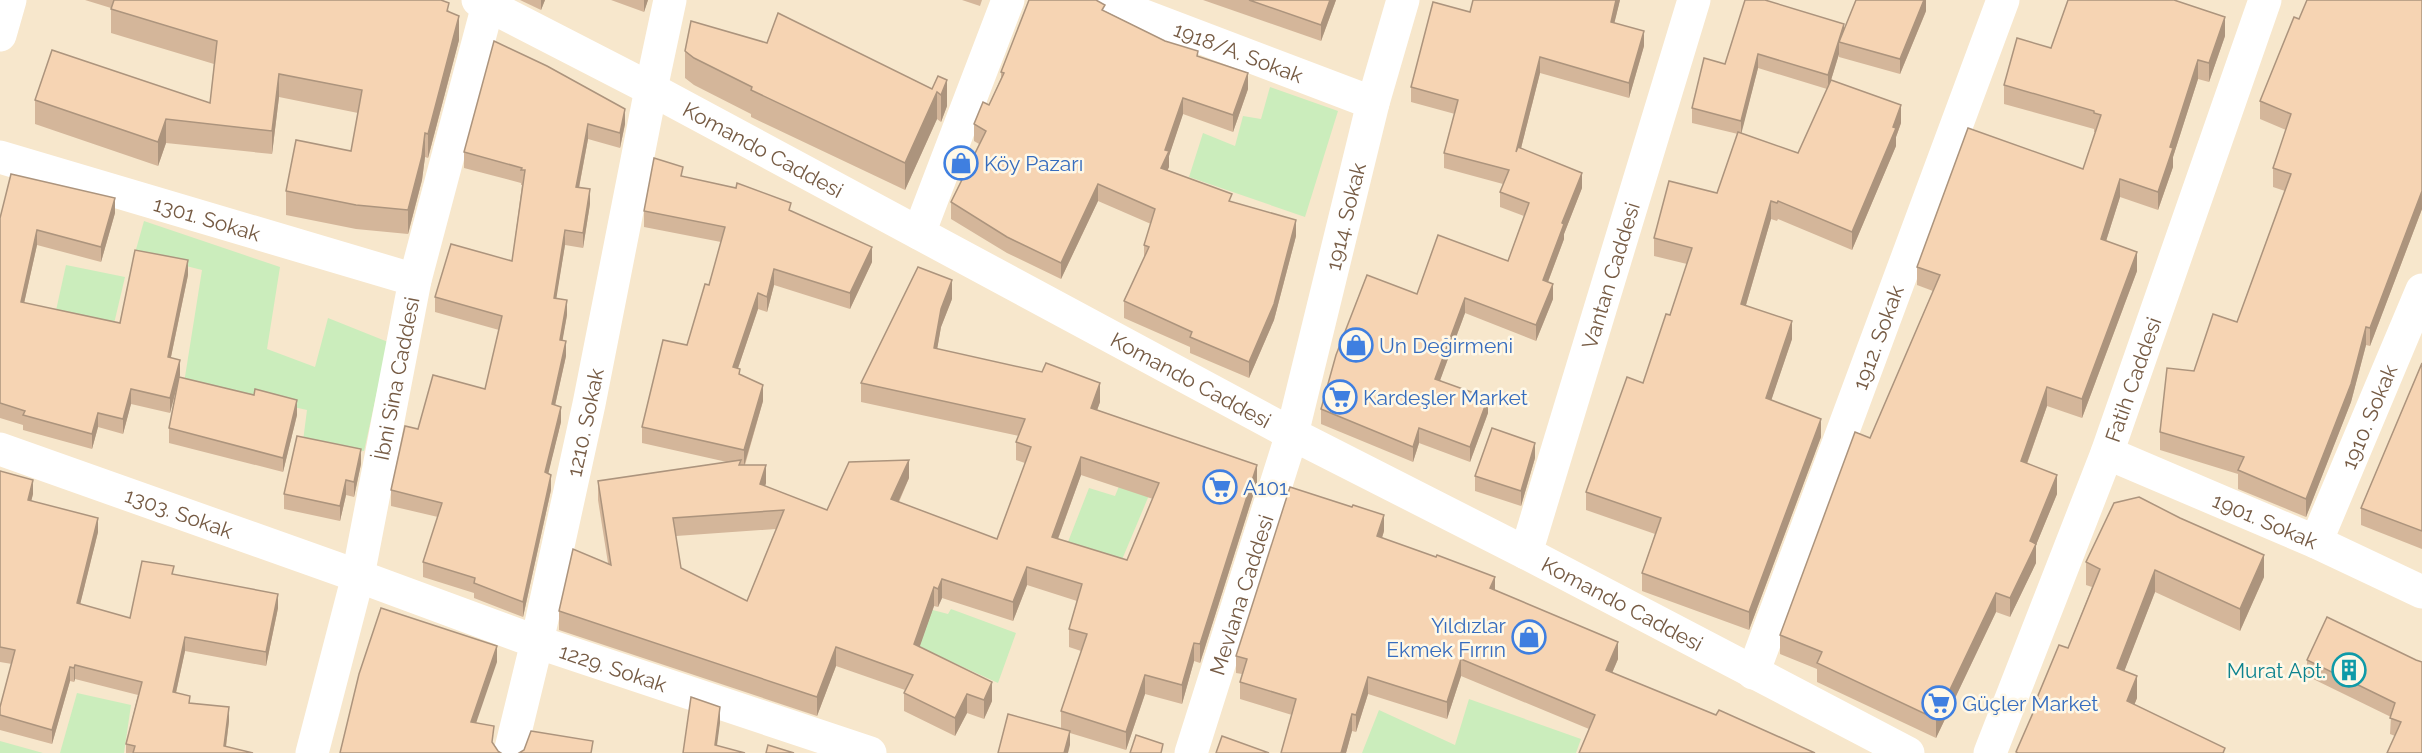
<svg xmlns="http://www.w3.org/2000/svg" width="2422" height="753" viewBox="0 0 2422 753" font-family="Raleway,sans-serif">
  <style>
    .residential { fill: #f7e7cc }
    .green { fill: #cbedbc }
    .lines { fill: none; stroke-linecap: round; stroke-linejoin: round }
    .street { stroke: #fff; stroke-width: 33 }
    .secondary { stroke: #fff; stroke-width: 33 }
    .wall { fill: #d4b69a; fill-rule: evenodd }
    .shaded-wall { fill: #ac947d }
    .building { fill: #f6d4b3; stroke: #ac947d; stroke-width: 1.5; fill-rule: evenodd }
    .labels { text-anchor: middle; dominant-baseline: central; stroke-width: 5; stroke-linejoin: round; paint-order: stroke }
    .street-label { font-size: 21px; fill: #765b44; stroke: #fff8e7 }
    .shop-label { font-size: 21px; fill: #366cbe; stroke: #fff8e7; text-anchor: start }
    .culture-label { font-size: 21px; fill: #0d838f; stroke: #fff8e7; text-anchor: end }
  </style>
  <rect width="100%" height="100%" fill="#fef5de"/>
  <rect class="residential" x="0" y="0" width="2422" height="753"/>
  <g class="green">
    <path d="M1270,87L1338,111L1305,217L1189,177L1203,133L1235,146L1243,116L1261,119Z"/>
    <path d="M144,221L280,267L267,349L315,367L328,318L388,342L364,451L303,441L307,410L184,383L202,270L135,253Z"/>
    <path d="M66,265L125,277L113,328L55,315Z"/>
    <path d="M1143,428L1173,438L1121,562L1066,547L1089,488L1115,496Z"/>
    <path d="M887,598L948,614L951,609L1016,633L998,683L882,630Z"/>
    <path d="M77,693L131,705L124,753H60Z"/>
    <path d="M1469,699L1581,739L1576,753H1362L1379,710L1455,745Z"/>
    <path d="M0,741L43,753H0Z"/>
  </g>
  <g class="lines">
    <g class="street">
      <path id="s1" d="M1102,0L1373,103"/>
      <path d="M0,35L10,0"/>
      <path id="s2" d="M0,157L415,280"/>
      <path d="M919,233L1008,0"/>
      <path id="s3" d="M1292,434L1373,103L1403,0"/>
      <path id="s4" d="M0,449L358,576L537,642L870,753"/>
      <path id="s5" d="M2107,453L2316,542L2422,592"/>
      <path id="s6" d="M2316,542L2422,290"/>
      <path id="s7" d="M1753,673L2003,0"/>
      <path id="s8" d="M510,753L537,642L589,404L651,89"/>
    </g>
    <g class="secondary">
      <path id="s9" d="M478,0L651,89L1292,434L1526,553L1908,753"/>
      <path d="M651,89L670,0"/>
      <path id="s10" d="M1526,553L1694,0"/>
      <path id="s11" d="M312,753L358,576L415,280L488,5"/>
      <path id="s12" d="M1191,753L1292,434"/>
      <path id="s13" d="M1990,753L2107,453L2265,0"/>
    </g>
  </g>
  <g class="wall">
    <path d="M85,0H441L449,11L459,40L428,158L425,157L422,180L408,234L356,229L286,215V191L351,151L358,113L279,97L272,154L166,143L158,166L35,124V100L210,103L214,64L111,33V8Z"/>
    <path d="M520,0H545L541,10Z"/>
    <path d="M611,0H648L644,12Z"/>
    <path d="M962,0H982L980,6Z"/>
    <path d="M1203,0H1336L1321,41Z"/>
    <path d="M1620,0L1614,23L1644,46L1629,98L1540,73L1521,148L1582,188L1564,234V239L1548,282L1553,299L1536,341L1465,313L1440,380L1488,413L1470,462L1419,443L1413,462L1321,424V409L1417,294L1508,261L1524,216L1500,207V192L1503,184L1444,168V153L1455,114L1411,102V87L1470,12Z"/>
    <path d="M1926,0V11L1900,74L1839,57V54L1831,80L1901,123L1896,137V146L1852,250L1778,219L1777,221L1771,219L1746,305L1792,339L1771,400L1821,437L1749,630L1642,591V573L1655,534L1586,510V492L1643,383L1670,315L1687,264L1654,256V238L1717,193L1738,134L1692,123V108L1725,64L1844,30ZM1758,68L1827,89L1798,153L1741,133Z"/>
    <path d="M2068,0H2175L2225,36L2209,82L2198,79L2173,157V167L2158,210L2120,197L2106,241L2137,271L2082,418L2047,406L2027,464L2057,494L2036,545V563L2010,617L1996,612L1936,738L1817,682V669L1780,654V635L1870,438L1933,291L1917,285V267L2083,169L2096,132H2094V129L2004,104V85L2051,48Z"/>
    <path d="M2422,0V209L2370,346L2366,345L2351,402L2306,517L2238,489V474L2160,450V432L2194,371L2237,322L2285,191L2273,187V168L2286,130L2260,119V101L2299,19Z"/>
    <path d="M1105,11L1198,57L1248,89L1233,132L1183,114L1169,156V167L1167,170L1232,202L1296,236L1274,320L1249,378L1190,353V347L1124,318V301L1144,259V245L1151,224L1098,201L1061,279L1007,253L951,219V202L979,144L974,141V124L989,105L1001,78V72Z"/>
    <path d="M767,43L932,89L938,76L947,106L941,122L937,119L905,190L751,117V114L694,85L685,78V51Z"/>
    <path d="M625,109V124L620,148L588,139L579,188L590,204L583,248L565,245L556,298L567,315L562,340L566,356L555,405L561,422L548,473L551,490L523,617L474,598V593L423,577V562L438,517L391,506V490L418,429L485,389L499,330L435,312V297L512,261L522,185H521V183L464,168V152Z"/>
    <path d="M683,177L791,211L872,262L850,309L774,285L767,312L758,309L738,368L740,375L763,401L745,465L766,483L765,486L827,510L909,478L899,502L997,539L1025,463L1016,460V442L1019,436L861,402V383L952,299L941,327L937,349L1100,402L1097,410L1257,483L1200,663L1194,661L1182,704L1145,694L1126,750L1070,733V745L1061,728V711L1081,651L1069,647V629L1077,601L1027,585L1013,621L942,598L938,607L934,606L919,647L992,701L984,719L967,713L955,736L904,711V693L905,690L836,666L817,716L559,630V611L608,563L598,500V481L727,462L642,443V427L687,345L709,285L721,242L644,227V211ZM1081,475L1153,499L1127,560L1058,539ZM776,529L747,601L681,568L676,536Z"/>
    <path d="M115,213L101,262L37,245L24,303L120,323L188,275L171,357L180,375L179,377L297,415L283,472L169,443V428L179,377L170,413L131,404L123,434L98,427L92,449L23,430V425L0,418V218Z"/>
    <path d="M2422,363V549L2361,525V508Z"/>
    <path d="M1535,458L1521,506L1475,491V476Z"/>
    <path d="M361,464L354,497L346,495L340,521L284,509V494Z"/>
    <path d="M0,471L33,494L31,501L98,532L80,604L130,618L174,574L278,608L266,666L185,651L176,693L190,703L229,721L226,747L253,753H126V744L138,695L75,679L74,682L70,681L52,744L0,730V707L12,664L0,662Z"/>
    <path d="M1384,531L1382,538L1495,590L1618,659L1612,673L1716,715L1815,753L1589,729L1461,676L1447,719L1368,694L1356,732L1352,731L1346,753H1281L1292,715L1240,699V682L1242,674L1236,673V656Z"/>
    <path d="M2086,562L2264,577L2240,631L2155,592L2124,671L2137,698L2134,705L2225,753H2016L2037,703V698L2068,648L2092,587L2086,585Z"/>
    <path d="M2307,660H2416L2422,753L2395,736L2390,734L2391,717L2307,676Z"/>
  </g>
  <g class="shaded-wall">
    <path d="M541,0H545L541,10Z"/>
    <path d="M644,0H648L644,12Z"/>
    <path d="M1330,0H1336L1321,41V25Z"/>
    <path d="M1616,0H1620L1611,37V22Z"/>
    <path d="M1924,0H1926V11L1900,74V59Z"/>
    <path d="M459,16V40L428,158V134Z"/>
    <path d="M2225,17V36L2209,82V63Z"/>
    <path d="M1844,24V39L1839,42V54L1828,90V75Z"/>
    <path d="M1644,31V46L1629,98V83Z"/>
    <path d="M1758,54V68L1741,135V121Z"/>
    <path d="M1540,57V73L1516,168V152Z"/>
    <path d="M2198,60V79L2173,157V167L2158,210V192L2170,147Z"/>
    <path d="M1248,73V89L1233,132V115Z"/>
    <path d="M279,74V97L272,154V131Z"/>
    <path d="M947,80V106L941,122V95Z"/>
    <path d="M937,92V119L905,190V163Z"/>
    <path d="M1183,98V114L1169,156V167L1161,185V168L1165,150Z"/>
    <path d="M1901,105V123L1896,137V146L1852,250V232Z"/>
    <path d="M625,109V124L620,148V133Z"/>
    <path d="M166,119V143L158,166V142Z"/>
    <path d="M588,124V139L576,203V187Z"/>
    <path d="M425,133V157L422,180L408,234V210Z"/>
    <path d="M1582,173V188L1564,234V239L1543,295V280L1562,223Z"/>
    <path d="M2120,179V197L2101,257V239Z"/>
    <path d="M1098,184V201L1061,279V263Z"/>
    <path d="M590,189V204L583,248V233Z"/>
    <path d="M2422,191V209L2370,346V328Z"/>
    <path d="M115,198V213L101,262V247Z"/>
    <path d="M1771,201V219L1741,322V304Z"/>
    <path d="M1296,220V236L1274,320L1249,378V362Z"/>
    <path d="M37,230V245L21,317V302Z"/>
    <path d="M565,230V245L554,313V298Z"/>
    <path d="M872,247V262L850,309V293Z"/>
    <path d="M2137,252V271L2082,418V399Z"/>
    <path d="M188,260V275L168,371V357Z"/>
    <path d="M774,269V285L767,312V297Z"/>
    <path d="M952,280V299L941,327L934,367V348L941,309Z"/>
    <path d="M1553,284V299L1536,341V325Z"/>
    <path d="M758,293V309L733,383V367Z"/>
    <path d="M1465,298V313L1435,394V379Z"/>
    <path d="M567,300V315L560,355V340Z"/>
    <path d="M1792,321V339L1766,416V398Z"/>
    <path d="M2366,327V345L2351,402L2306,517V499Z"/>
    <path d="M566,341V356L552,419V404Z"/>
    <path d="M180,360V375L170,413V398Z"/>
    <path d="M1100,383V402L1091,427V408Z"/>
    <path d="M763,385V401L744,466V450Z"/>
    <path d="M2047,387V406L2021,480V461Z"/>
    <path d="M131,389V404L123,434V419Z"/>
    <path d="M1488,398V413L1470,462V447Z"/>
    <path d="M297,400V415L283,472V458Z"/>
    <path d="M561,407V422L545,487V472Z"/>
    <path d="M98,413V427L92,449V434Z"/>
    <path d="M1821,419V437L1749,630V612Z"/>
    <path d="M1419,428V443L1413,462V447Z"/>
    <path d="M1535,443V458L1521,506V491Z"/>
    <path d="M361,449V464L354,497V482Z"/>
    <path d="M1081,457V475L1052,555V537Z"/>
    <path d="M909,460V478L891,518V499Z"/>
    <path d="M766,465V483L760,502V484Z"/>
    <path d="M1257,465V483L1200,663V644Z"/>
    <path d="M551,475V490L523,617V602Z"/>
    <path d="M2057,475V494L2036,545V563L2010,617V598L2030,541Z"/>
    <path d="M33,480V494L28,514V500Z"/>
    <path d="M346,480V495L340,521V506Z"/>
    <path d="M1384,515V531L1377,553V536Z"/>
    <path d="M98,518V532L77,617V603Z"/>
    <path d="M2264,555V577L2240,631V609Z"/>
    <path d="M1027,567V585L1013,621V602Z"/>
    <path d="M2155,570V592L2117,690V668Z"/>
    <path d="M1495,577V593L1490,588Z"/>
    <path d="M942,579V598L938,607V589Z"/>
    <path d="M934,587V606L914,663V644Z"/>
    <path d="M1996,593V612L1936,738V719Z"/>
    <path d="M278,594V608L266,666V652Z"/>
    <path d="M185,637V651L173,706V692Z"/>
    <path d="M1618,642V659L1606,687V670Z"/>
    <path d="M1194,643V661L1182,704V685Z"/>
    <path d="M497,646V662L471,738V722Z"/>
    <path d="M836,647V666L817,716V697Z"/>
    <path d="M1461,659V676L1447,719V702Z"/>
    <path d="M75,665V679L74,682V668Z"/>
    <path d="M70,667V681L52,744V730Z"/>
    <path d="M1145,675V694L1126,750V732Z"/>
    <path d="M2137,676V698L2127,723V701Z"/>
    <path d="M1368,677V694L1356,732V715Z"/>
    <path d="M992,682V701L984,719V700Z"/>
    <path d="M967,694V713L955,736V718Z"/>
    <path d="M229,707V721L225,753L224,746Z"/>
    <path d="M720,707V723L716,753L715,745Z"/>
    <path d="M1352,714V731L1346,753H1341Z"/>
    <path d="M1070,731V745L1068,753H1064Z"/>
  </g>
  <g class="building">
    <path d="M114,0H441L449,3L447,11L459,16L428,134L425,133L422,156L408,210L356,205L286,191L296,140L351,151L362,90L279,74L272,131L166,119L158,142L35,100L52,50L210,103L217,41L111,9Z"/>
    <path d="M1029,0H1096L1105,5L1102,10L1165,41L1198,51L1197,56L1248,73L1233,115L1183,98L1165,150L1169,151L1161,168L1232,194L1229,201L1296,220L1274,304L1249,362L1190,337L1192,332L1124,301L1149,247L1144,245L1155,209L1098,184L1061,263L1007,237L951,202L986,131L974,124L983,102L989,105L1004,73L1001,72Z"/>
    <path d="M1249,0H1330L1321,25Z"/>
    <path d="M1473,0H1616L1611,22L1644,31L1629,83L1540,57L1516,152L1518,147L1582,173L1562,223L1564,224L1543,280L1553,284L1536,325L1465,298L1435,379L1488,398L1470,447L1419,428L1413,447L1321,409L1336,355L1367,275L1417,294L1438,235L1508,261L1529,203L1500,192L1509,170L1444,153L1458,100L1411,87L1433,2L1470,12Z"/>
    <path d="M1745,0H1765L1844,24L1828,75L1758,54L1741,121L1692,108L1704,58L1725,64Z"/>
    <path d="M1856,0H1924L1900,59L1839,42Z"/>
    <path d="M2068,0H2174L2225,17L2209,63L2198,60L2170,147L2173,148L2158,192L2120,179L2101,239L2137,252L2082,399L2047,387L2021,461L2057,475L2030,541L2036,544L2010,598L1996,593L1936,719L1817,663L1822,652L1780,635L1855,432L1870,438L1940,275L1917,267L1968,128L2083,169L2101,115L2094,113V111L2004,85L2017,38L2051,48Z"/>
    <path d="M2307,0H2422V191L2370,328L2366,327L2351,384L2306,499L2238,470L2244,457L2160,432L2167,368L2194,371L2213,314L2237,322L2291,174L2273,168L2291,114L2260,101L2294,17L2299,19Z"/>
    <path d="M778,13L932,89L938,76L947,80L941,95L937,92L905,163L751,90L752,87L694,58L685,51L691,21L767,43Z"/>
    <path d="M494,41L547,66L625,109L620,133L588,124L576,187L590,189L583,233L565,230L554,298L567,300L560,340L566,341L552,404L561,407L545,472L551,475L523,602L474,583L475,578L423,562L442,503L391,490L405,426L418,429L433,375L485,389L502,316L435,297L451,244L512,261L525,170H521L522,168L464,152Z"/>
    <path d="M1831,80L1901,105L1893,127L1896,128L1852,232L1778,201L1777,203L1771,201L1741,304L1792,321L1766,398L1821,419L1749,612L1642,573L1661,518L1586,492L1627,377L1643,383L1666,314L1670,315L1692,248L1654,238L1669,181L1717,193L1738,132L1798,153Z"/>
    <path d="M654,158L683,167L681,176L736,188L737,183L791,203L789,210L872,247L850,293L774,269L767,297L758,293L733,367L740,369L739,374L763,385L744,450L642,427L663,340L687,345L705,284L709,285L725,227L644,211Z"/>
    <path d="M11,174L115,198L101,247L37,230L21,302L120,323L135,250L188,260L168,357L180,360L170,398L131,389L123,419L98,413L92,434L23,415L25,411L0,403V218Z"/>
    <path d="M918,267L952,280L941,309L934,348L1042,372L1046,363L1100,383L1091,408L1257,465L1200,644L1194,643L1182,685L1145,675L1126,732L1061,711L1087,634L1069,629L1082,584L1027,567L1013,602L942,579L938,589L934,587L914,644L992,682L984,700L967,694L955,718L904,693L913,675L836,647L817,697L559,611L573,549L611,565L598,481L741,460L739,465H766L760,484L827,510L849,462L909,460L891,499L997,539L1031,447L1016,442L1025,419L861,383ZM1081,457L1159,483L1127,560L1052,537ZM784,510L747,601L681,568L673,518Z"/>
    <path d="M2422,363V531L2361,508Z"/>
    <path d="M179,377L254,395L255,389L297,400L283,458L169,428Z"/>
    <path d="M1492,428L1535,443L1521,491L1475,476Z"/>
    <path d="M297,436L361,449L354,482L346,480L340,506L284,494Z"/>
    <path d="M0,471L33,480L28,500L98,518L77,603L130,618L142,561L174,566L172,574L278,594L266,652L185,637L173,692L190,696L189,703L229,707L224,746L253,753H133L135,746L126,744L142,682L75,665L74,668L70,667L52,730L0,715V707L15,650L0,647Z"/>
    <path d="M1290,487L1352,507L1353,505L1384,515L1377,536L1436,557L1437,555L1495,577L1490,588L1618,642L1606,670L1716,715L1719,710L1815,753H1579L1595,715L1461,659L1447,702L1368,677L1356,715L1352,714L1341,753H1281L1296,699L1240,682L1247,659L1236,656Z"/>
    <path d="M2139,497L2180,518L2264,555L2240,609L2155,570L2117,668L2137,676L2127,701L2225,748L2223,753H2018L2016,752L2039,699L2037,698L2059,645L2068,648L2100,569L2086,562L2114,503Z"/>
    <path d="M381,608L497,646L471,722L494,726L492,742L498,751L501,753H340L359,674Z"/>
    <path d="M2327,617L2416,660L2422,662V753H2387L2401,722L2390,718L2395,703L2307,660Z"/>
    <path d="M691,697L720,707L715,745L745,753H683Z"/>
    <path d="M1008,714L1070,731L1064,753H998Z"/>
    <path d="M531,731L593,741L591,753H519L524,750Z"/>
    <path d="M1136,735L1163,744L1161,753H1130Z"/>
    <path d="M1222,736L1269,753H1216Z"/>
    <path d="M768,745L794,753H766Z"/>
  </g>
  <defs>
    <symbol id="shop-ring" viewBox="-11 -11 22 22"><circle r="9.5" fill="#fff8e7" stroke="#3f7fe0" stroke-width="1.5"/><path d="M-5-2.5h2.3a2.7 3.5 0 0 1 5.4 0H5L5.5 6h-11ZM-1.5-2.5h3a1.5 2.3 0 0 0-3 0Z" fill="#3f7fe0"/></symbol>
    <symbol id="supermarket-ring" viewBox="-11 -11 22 22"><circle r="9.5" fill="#fff8e7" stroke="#3f7fe0" stroke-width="1.5"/><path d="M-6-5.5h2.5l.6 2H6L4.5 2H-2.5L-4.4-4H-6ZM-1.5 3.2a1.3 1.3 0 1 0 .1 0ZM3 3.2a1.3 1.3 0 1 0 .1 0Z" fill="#3f7fe0"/></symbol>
    <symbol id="building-ring" viewBox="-11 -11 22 22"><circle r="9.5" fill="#fff8e7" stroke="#0f9aa8" stroke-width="1.5"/><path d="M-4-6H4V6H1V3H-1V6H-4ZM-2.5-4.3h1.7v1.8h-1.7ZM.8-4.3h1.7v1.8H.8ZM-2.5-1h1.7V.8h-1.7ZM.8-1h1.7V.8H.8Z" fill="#0f9aa8"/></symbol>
  </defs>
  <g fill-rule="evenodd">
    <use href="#shop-ring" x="942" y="144" width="38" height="38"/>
    <use href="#shop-ring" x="1337" y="326" width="38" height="38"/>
    <use href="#supermarket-ring" x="1321" y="378" width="38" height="38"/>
    <use href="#supermarket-ring" x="1201" y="468" width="38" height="38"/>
    <use href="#shop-ring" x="1510" y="618" width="38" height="38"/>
    <use href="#building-ring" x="2330" y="651" width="38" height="38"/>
    <use href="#supermarket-ring" x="1920" y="684" width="38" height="38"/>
  </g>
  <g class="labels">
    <g class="street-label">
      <text stroke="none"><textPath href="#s1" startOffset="146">1918/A. Sokak</textPath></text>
      <text stroke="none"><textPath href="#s9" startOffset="322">Komando Caddesi</textPath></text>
      <text stroke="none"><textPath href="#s3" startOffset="224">1914. Sokak</textPath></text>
      <text stroke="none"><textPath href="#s2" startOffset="216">1301. Sokak</textPath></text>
      <text stroke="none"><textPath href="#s10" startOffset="290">Vantan Caddesi</textPath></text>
      <text stroke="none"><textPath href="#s7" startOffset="358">1912. Sokak</textPath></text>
      <text stroke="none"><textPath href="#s11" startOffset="384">İbni Sina Caddesi</textPath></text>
      <text stroke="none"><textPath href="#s13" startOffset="400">Fatih Caddesi</textPath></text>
      <text stroke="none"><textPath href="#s9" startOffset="808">Komando Caddesi</textPath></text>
      <text stroke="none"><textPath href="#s6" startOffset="136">1910. Sokak</textPath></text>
      <text stroke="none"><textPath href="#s8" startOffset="339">1210. Sokak</textPath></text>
      <text stroke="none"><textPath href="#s4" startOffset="190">1303. Sokak</textPath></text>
      <text stroke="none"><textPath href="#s5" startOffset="172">1901. Sokak</textPath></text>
      <text stroke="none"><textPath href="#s12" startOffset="166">Mevlana Caddesi</textPath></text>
      <text stroke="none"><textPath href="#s9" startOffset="1294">Komando Caddesi</textPath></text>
      <text stroke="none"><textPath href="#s4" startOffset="651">1229. Sokak</textPath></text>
    </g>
    <g class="shop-label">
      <text x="984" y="163">Köy Pazarı</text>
      <text x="1379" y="345">Un Değirmeni</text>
      <text x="1363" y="397">Kardeşler Market</text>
      <text x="1243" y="487">A101</text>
      <text x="1506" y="625" text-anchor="end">Yıldızlar<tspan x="1506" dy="24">Ekmek Fırrın</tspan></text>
      <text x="1962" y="703">Güçler Market</text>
    </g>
    <g class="culture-label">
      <text x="2326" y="670">Murat Apt.</text>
    </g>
  </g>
</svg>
